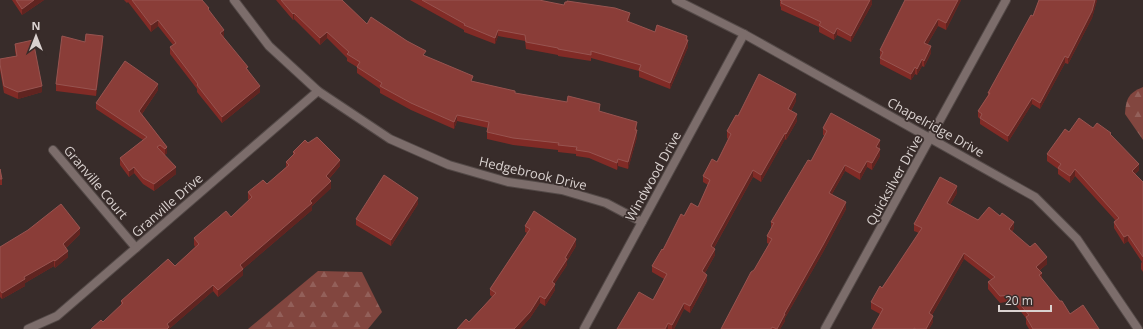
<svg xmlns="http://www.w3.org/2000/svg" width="1143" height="329" viewBox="0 0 1143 329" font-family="'Open Sans',sans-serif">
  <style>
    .forest { fill: url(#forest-firs) }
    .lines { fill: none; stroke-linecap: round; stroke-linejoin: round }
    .street-casing { stroke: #534947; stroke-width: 10 }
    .street { stroke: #7c6d6b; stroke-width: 8 }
    .wall { fill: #812b26 }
    .shaded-wall { fill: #602420 }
    .building { fill: #8a3d38; stroke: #975450 }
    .labels { text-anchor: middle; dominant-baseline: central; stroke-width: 3.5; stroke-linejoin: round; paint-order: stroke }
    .street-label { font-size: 13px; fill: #dad2d0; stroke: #382c2a }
  </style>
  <defs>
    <pattern id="forest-firs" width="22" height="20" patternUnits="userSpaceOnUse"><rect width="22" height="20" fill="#82463f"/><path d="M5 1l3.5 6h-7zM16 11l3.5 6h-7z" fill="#93605a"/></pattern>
  </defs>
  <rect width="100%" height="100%" fill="#382c2a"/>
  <g class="forest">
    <path d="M1143,87V140L1125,114C1126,99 1128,93 1143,87Z"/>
    <path d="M318,271L362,272L382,312L368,329H248Z"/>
  </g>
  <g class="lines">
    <defs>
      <g id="street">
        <path d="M234,0L269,46L318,91L390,139L449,165L508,182L562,190L606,203L642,222"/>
        <path d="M676,0L744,34L1035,197L1077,239L1138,329"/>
        <path d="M53,150L136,248"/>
        <path d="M28,329L57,316L318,91"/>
        <path d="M584,329L744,34"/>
        <path d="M825,329L1006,0"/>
      </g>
    </defs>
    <use href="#street" class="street-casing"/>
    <use href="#street" class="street"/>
  </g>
  <g class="wall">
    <path d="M12,0H44L22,15Z"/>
    <path d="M124,0H202L209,10L224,37H223L248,70L260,92L222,123L197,92V89L170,54V47L173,45L158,26L151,32L128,2L127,3Z"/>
    <path d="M276,0H342L367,24L473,82L515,93L600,112L637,129V137L628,169L618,166L617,170L589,158L576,156V154L558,152V150L513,145L487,139V132L488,128L457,121L454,129L411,110L380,93V89L357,73V67L347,61V58L327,38L320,45L294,19L293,20Z"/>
    <path d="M410,0H539L630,19L629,22L655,32L687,36L688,47L670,89L639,77V71L591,58V61L558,56V55L526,49L525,41L498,36L495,44L464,32V30Z"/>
    <path d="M780,0H872V4L851,42L837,35L834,40L819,32V27L781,10V7L780,6Z"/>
    <path d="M905,0H961L946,30L938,26L927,45L931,53L924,67L922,66L917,75L915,74L911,80L880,64V50Z"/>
    <path d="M1039,0H1097L1092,18L1068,64L1065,63L1040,109L1032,104L1008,142L980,124V119L978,117V111L988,95V93L1033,16Z"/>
    <path d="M85,42H103L96,96L56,91V84Z"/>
    <path d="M15,44L42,92L18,99L4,93L0,70V59L16,56L15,51Z"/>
    <path d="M158,90L142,114L167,147V153L165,155L164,154L176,174L154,191L143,184L134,173L129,177L120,165V158L143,140L96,109V103Z"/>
    <path d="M796,101L791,111L797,121L786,140L785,139L761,182L753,177L714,248L715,255L705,273L707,281L690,313L684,309L674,329H617L653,300L664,279L652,272V266L684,216L698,207L708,185L703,182V176L717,162L728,139L727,138V131L738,116Z"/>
    <path d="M823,128L880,146L879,149L880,156L872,170L867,167L860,180L845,171L832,194L846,209L823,252L785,318V321L780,329H721L769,244L767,243V236L771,228V222L811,161L825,136L823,135Z"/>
    <path d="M1093,128L1111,135L1139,170L1135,174L1143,182V272L1141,269V263L1142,262L1128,241L1124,244L1114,228V222L1115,220L1075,176L1070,183L1058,174V169L1047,161V154Z"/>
    <path d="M308,143L340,166L329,179L331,188L312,206V210L243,269V275L218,297L213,291L169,329L121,304V301L175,266L195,247L194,245V238L231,217L249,200L248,199V192L267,184L286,167V162L293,155V152Z"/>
    <path d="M0,169L2,179V185H0Z"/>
    <path d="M957,193L950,205L978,220L1014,228L1012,232L1047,264L1040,270L1042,279L1070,314L1099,329H1029L1026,324V318L1012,301L1000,303L988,289V282L991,280L964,259L932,315L933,322L929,329H872L880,314L871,309V302L882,288L919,233L914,231V224Z"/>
    <path d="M418,204L391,246L356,225V219Z"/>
    <path d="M525,226L576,246L567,261V265L555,283V290L545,306L540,303L530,318L520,329H457L469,322L492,297L490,295V289L527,233L525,232Z"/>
    <path d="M80,234L66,248L68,257L55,268L54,266L25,283V286L2,299L0,297V247Z"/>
  </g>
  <g class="shaded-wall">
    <path d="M34,0H44L22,15V9Z"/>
    <path d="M870,0H872V4L851,42V36Z"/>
    <path d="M958,0H961L946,30V23Z"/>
    <path d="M1095,0H1097L1092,18L1068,64V58Z"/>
    <path d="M294,13V19L293,20V14Z"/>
    <path d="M630,13V19L627,28V21Z"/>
    <path d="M938,19V26L924,50V43Z"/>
    <path d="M158,20V26L151,32V25Z"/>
    <path d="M837,28V35L834,40V34Z"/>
    <path d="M224,30V37L220,40V33Z"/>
    <path d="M498,30V36L495,44V38Z"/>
    <path d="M327,32V38L320,45V38Z"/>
    <path d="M103,36V42L96,96V90Z"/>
    <path d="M687,36L688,47L670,89V83Z"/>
    <path d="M931,46V53L924,67V61Z"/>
    <path d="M1065,56V63L1040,109V103Z"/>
    <path d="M922,59V66L917,75V69Z"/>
    <path d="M915,67V74L911,80V74Z"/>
    <path d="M158,84V90L139,118V111Z"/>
    <path d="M42,86V92L18,99V92Z"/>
    <path d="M260,86V92L222,123V117Z"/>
    <path d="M796,94V101L788,116V109Z"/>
    <path d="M1032,98V104L1008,142V136Z"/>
    <path d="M797,114V121L786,140V134Z"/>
    <path d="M457,115V121L454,129V122Z"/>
    <path d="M637,122V129L635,136V130Z"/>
    <path d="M637,130V137L628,169V162Z"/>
    <path d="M785,133V139L761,182V175Z"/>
    <path d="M880,140V146L876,154V147Z"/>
    <path d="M167,147V153L165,155V149Z"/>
    <path d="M880,149V156L872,170V163Z"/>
    <path d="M618,159V166L617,170V163Z"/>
    <path d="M340,160V166L326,182V176Z"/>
    <path d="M867,161V167L860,180V173Z"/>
    <path d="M1139,164V170L1132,177V171Z"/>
    <path d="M845,165V171L829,199V193Z"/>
    <path d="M134,167V173L129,177V171Z"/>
    <path d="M176,167V174L154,191V184Z"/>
    <path d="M1075,169V176L1070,183V176Z"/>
    <path d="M753,170V177L711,253V246Z"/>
    <path d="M331,181V188L312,206V210L243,269V275L218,297V290L240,265L310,201Z"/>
    <path d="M957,186V193L947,210V203Z"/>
    <path d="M418,198V204L391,246V240Z"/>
    <path d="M846,202V209L823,252L785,318V321L780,329H777L784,314Z"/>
    <path d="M1014,222V228L1009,236V229Z"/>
    <path d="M80,228V234L63,251V244Z"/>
    <path d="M1128,235V241L1124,244V237Z"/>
    <path d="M576,239V246L567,261V265L552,288V282L565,258Z"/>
    <path d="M715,249V255L702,278V271Z"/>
    <path d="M68,251V257L55,268V261Z"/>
    <path d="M964,253V259L929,320V313Z"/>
    <path d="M1047,257V264L1036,273V267Z"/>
    <path d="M54,260V266L25,283V286L2,299V293L24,277Z"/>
    <path d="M1042,273V279L1039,275Z"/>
    <path d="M707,275V281L690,313V306Z"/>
    <path d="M555,284V290L545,306V299Z"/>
    <path d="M213,285V291L169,329H167V324Z"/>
    <path d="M540,296V303L530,318L520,329H514Z"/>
    <path d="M684,303V309L674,329H672V325Z"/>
    <path d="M933,316V322L929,329H926Z"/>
    <path d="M668,323V329H665Z"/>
  </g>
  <g class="building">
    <path d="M16,0H34L22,9Z"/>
    <path d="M132,0H202L209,8L208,9L224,30L220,33L248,67L246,68L260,86L222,117L197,85L198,84L170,47L176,43L158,20L151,25Z"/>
    <path d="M281,0H342L367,24L371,17L407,41L426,51L423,55L473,76L471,81L515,91V93L567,102L568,96L600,104L599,111L637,122L635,130H637L628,162L618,159L617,163L589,152L576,150L577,147L558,145L559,143L513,138L487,132L489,122L457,115L454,122L411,103L380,86L382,83L357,67L360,62L347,54L349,52L327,32L320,38L294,13L293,14Z"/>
    <path d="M422,0H539L564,5L565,2H567V1L615,8L630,13L627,21L655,32L657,25L687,36L686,40H688L670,83L639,70L641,65L591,51V55L558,49V48L526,42L525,35L498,30L495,38L464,25L465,24Z"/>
    <path d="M780,0H870L851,36L837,28L834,34L819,25L821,22L781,3L782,1Z"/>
    <path d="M905,0H958L946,23L938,19L924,43L931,46L924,61L922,59L917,69L915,67L911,74L880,58L883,52L880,50Z"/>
    <path d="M1039,0H1095L1092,11L1068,58L1065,56L1040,103L1032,98L1008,136L980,118L982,114L978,111L990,93H988L1031,15L1033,16Z"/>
    <path d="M86,34L103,36L96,90L56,84L62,36L85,42Z"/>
    <path d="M33,40L42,86L18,92L4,86L0,64V59L17,56L15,44Z"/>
    <path d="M125,61L158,84L139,111L167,147L165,149L160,145L157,147L176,167L154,184L143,178L134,167L129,171L120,158L147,137L96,103Z"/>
    <path d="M759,74L796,94L788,109L797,114L786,134L785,133L761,175L753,170L711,246L715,249L702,271L707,275L690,306L684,303L672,325L668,323L665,329H617L639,292L653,300L667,274L652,266L662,249L663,250L681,214L684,216L691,203L698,207L710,180L703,176L712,159L717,162L731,134L727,131L736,115L738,116Z"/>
    <path d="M831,113L880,140L876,147L880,149L872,163L867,161L860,173L845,165L829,193L846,202L823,245L784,314H785L777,329L772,327L771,329H721L751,272L754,270L772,239L767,236L774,223L771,222L808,160L811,161L827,131L823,128Z"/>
    <path d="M1079,118L1093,128L1097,123L1111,133L1110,134L1139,164L1132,171L1143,182V257L1128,235L1124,237L1114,222L1119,218L1075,169L1070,176L1058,168L1061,164L1047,154L1065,129L1069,132Z"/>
    <path d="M317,137L340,160L326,176L331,181L310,201L312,203L240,265L243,269L218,290L213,285L167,324L169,327L167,329H91L101,320L103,322L123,303L121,301L168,259L175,266L199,244L194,238L226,211L231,217L252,197L248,192L263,180L267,184L289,165L286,162L295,153L293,152L305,140L308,143Z"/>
    <path d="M0,169L2,179H0Z"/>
    <path d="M384,175L418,198L391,240L356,219Z"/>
    <path d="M940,177L957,186L947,203L978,220L989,207L1000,216L1002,213L1014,222L1009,229L1030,247L1035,243L1047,257L1036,267L1042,273L1039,275L1060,301H1062L1070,314L1083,305L1099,329H1033L1026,317L1029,315L1012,295L1000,296L988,282L995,277L964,253L929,313L933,316L926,329H916L914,328V329H872L883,309L871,302L880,286L882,288L922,228L914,224Z"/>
    <path d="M61,204L80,228L63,244L68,251L55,261L54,260L24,277L25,279L2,293L0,290V247L28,230Z"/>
    <path d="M534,211L576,239L565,258L567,259L552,282L555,284L545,299L540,296L530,312L514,329H457L466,319L469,322L496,293L490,289L530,229L525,226Z"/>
  </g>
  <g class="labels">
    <g class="street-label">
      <text transform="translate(936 127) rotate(29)">Chapelridge Drive</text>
      <text transform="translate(533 173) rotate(13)">Hedgebrook Drive</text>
      <text transform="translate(653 176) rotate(-61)">Windwood Drive</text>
      <text transform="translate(894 180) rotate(-61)">Quicksilver Drive</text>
      <text transform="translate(96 182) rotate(50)">Granville Court</text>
      <text transform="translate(167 205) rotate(-41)">Granville Drive</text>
    </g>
  </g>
  <g transform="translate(36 36)" stroke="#382c2a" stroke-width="3" paint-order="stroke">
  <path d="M0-3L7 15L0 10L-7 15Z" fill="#dad2d0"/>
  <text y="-6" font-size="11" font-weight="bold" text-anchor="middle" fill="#dad2d0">N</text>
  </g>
  <path d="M999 305v6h52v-6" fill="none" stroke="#dad2d0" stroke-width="2"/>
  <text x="1005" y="305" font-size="12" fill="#dad2d0" stroke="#382c2a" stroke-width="3" paint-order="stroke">20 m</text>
</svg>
